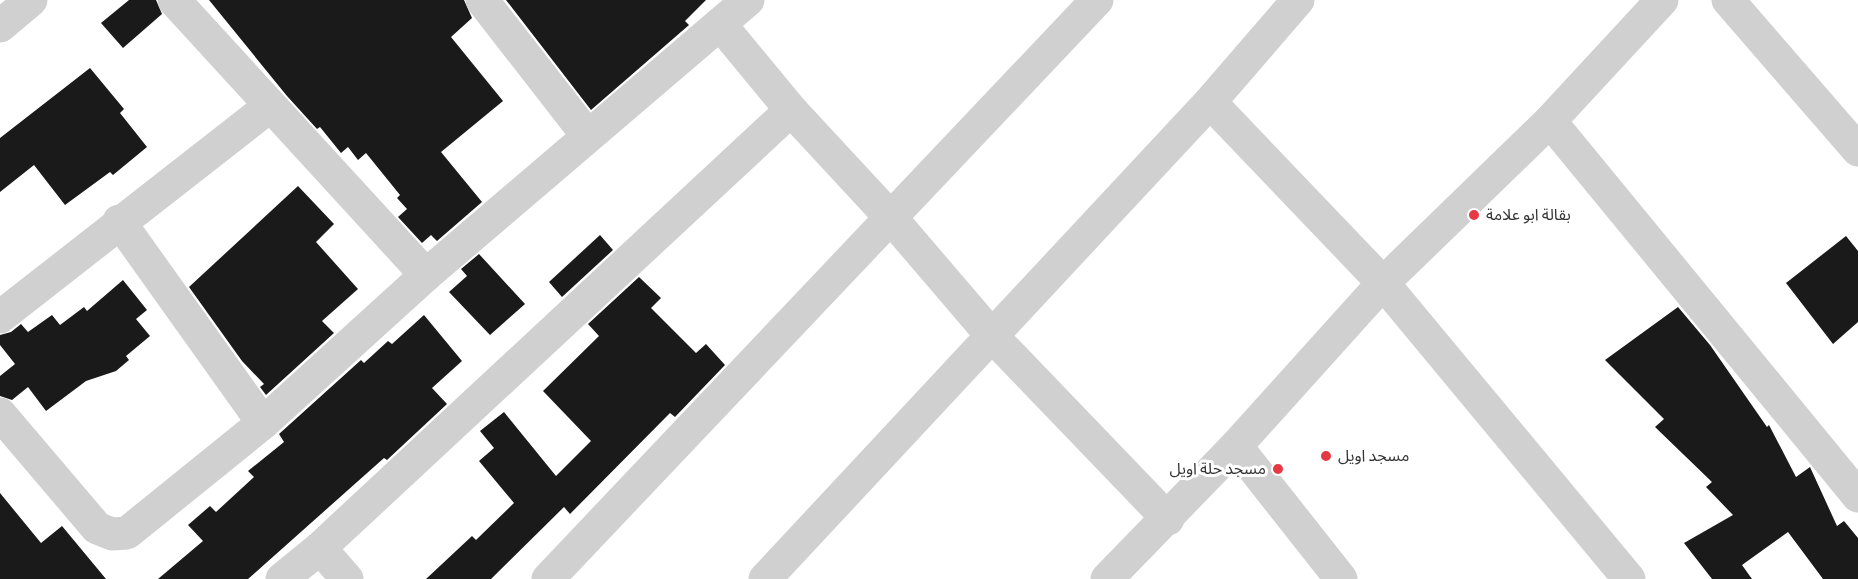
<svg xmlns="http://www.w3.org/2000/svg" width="1858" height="579" viewBox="0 0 1858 579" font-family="'Source Sans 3','Noto Sans Arabic',sans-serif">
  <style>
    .building { fill: #1a1a1a }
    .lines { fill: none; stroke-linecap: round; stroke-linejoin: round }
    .street { stroke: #d0d0d0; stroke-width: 33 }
    .poi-dot { fill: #e63946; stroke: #fff; stroke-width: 2 }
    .labels { text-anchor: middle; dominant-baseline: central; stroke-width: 6; stroke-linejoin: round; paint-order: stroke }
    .poi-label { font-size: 16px; fill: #333; stroke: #fff; text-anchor: start }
  </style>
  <rect width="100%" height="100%" fill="#fff"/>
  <g class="building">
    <path d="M129,0H156L162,14L123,48L101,23Z"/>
    <path d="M209,0H464L472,18L451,37L503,101L441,152L482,202L437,241L431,235L422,243L398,217L407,209L397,198L400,195L366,153L358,160L348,147L341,153L320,127L317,129L287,96Z"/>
    <path d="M506,0H706L685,21L689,25L591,110Z"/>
    <path d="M90,68L124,109L120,113L147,147L113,175L110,172L65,205L34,165L0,192V138Z"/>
    <path d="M298,186L334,224L316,242L358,289L322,321L334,333L266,395L260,387L264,384L242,361L189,287Z"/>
    <path d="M600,235L613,250L562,297L549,282Z"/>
    <path d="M1846,236L1858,251V322L1833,344L1786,283Z"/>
    <path d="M479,254L525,304L490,335L449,292L467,276L461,269Z"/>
    <path d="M639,277L661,298L651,308L696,353L706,344L725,365L675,417L670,413L570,514L564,507L491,579H426L472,536L476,540L514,503L479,461L494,448L480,431L504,412L556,476L591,441L543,391L599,336L588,324Z"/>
    <path d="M123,280L147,310L136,319L150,336L126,356L129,360L116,371L86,381L46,411L28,387L12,400L0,396V376L15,364L0,345V335L11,332L21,324L28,332L52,315L60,325L84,307L87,311Z"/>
    <path d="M1678,307L1710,345L1767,427L1769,425L1796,477L1810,467L1837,526L1844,521L1858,538V579H1823L1788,532L1742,565L1752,579H1712L1684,543L1733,515L1706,487L1712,482L1655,427L1664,419L1605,360Z"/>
    <path d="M424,315L462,361L432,388L447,404L387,460L384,458L248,579H158L203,541L188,525L210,506L216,512L254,477L248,471L284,442L279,434L361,360L364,363L388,341L392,344Z"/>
    <path d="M0,493L41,543L62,526L106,579H0Z"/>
  </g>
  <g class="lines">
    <g class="street">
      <path d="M174,0L426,275"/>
      <path d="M482,0L587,135"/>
      <path d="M1728,0L1858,150"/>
      <path d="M720,24L791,110L892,219L993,337L1168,519"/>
      <path d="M0,26L31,0"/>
      <path d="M1210,102L1383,283L1629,579"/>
      <path d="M1550,121L1858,496"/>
      <path d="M119,221L263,423"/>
      <path d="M0,317L270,106"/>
      <path d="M0,414L97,528L112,534L127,533L263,423L426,275L748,0"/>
      <path d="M1236,446L1341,579"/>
      <path d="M320,548L347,579"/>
      <path d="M282,579L320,548L791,110"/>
      <path d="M548,579L1097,0"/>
      <path d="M765,579L1210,102L1298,0"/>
      <path d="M1107,579L1236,446L1383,283L1550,121L1662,0"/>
    </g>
  </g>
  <g class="poi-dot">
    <circle cx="1474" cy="215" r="6"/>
    <circle cx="1326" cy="456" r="6"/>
    <circle cx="1278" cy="469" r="6"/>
  </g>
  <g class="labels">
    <g class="poi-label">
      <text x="1486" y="215">بقالة ابو علامة</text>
      <text x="1338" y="456">مسجد اويل</text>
      <text x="1266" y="469" text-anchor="end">مسجد حلة اويل</text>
    </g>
  </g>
</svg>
